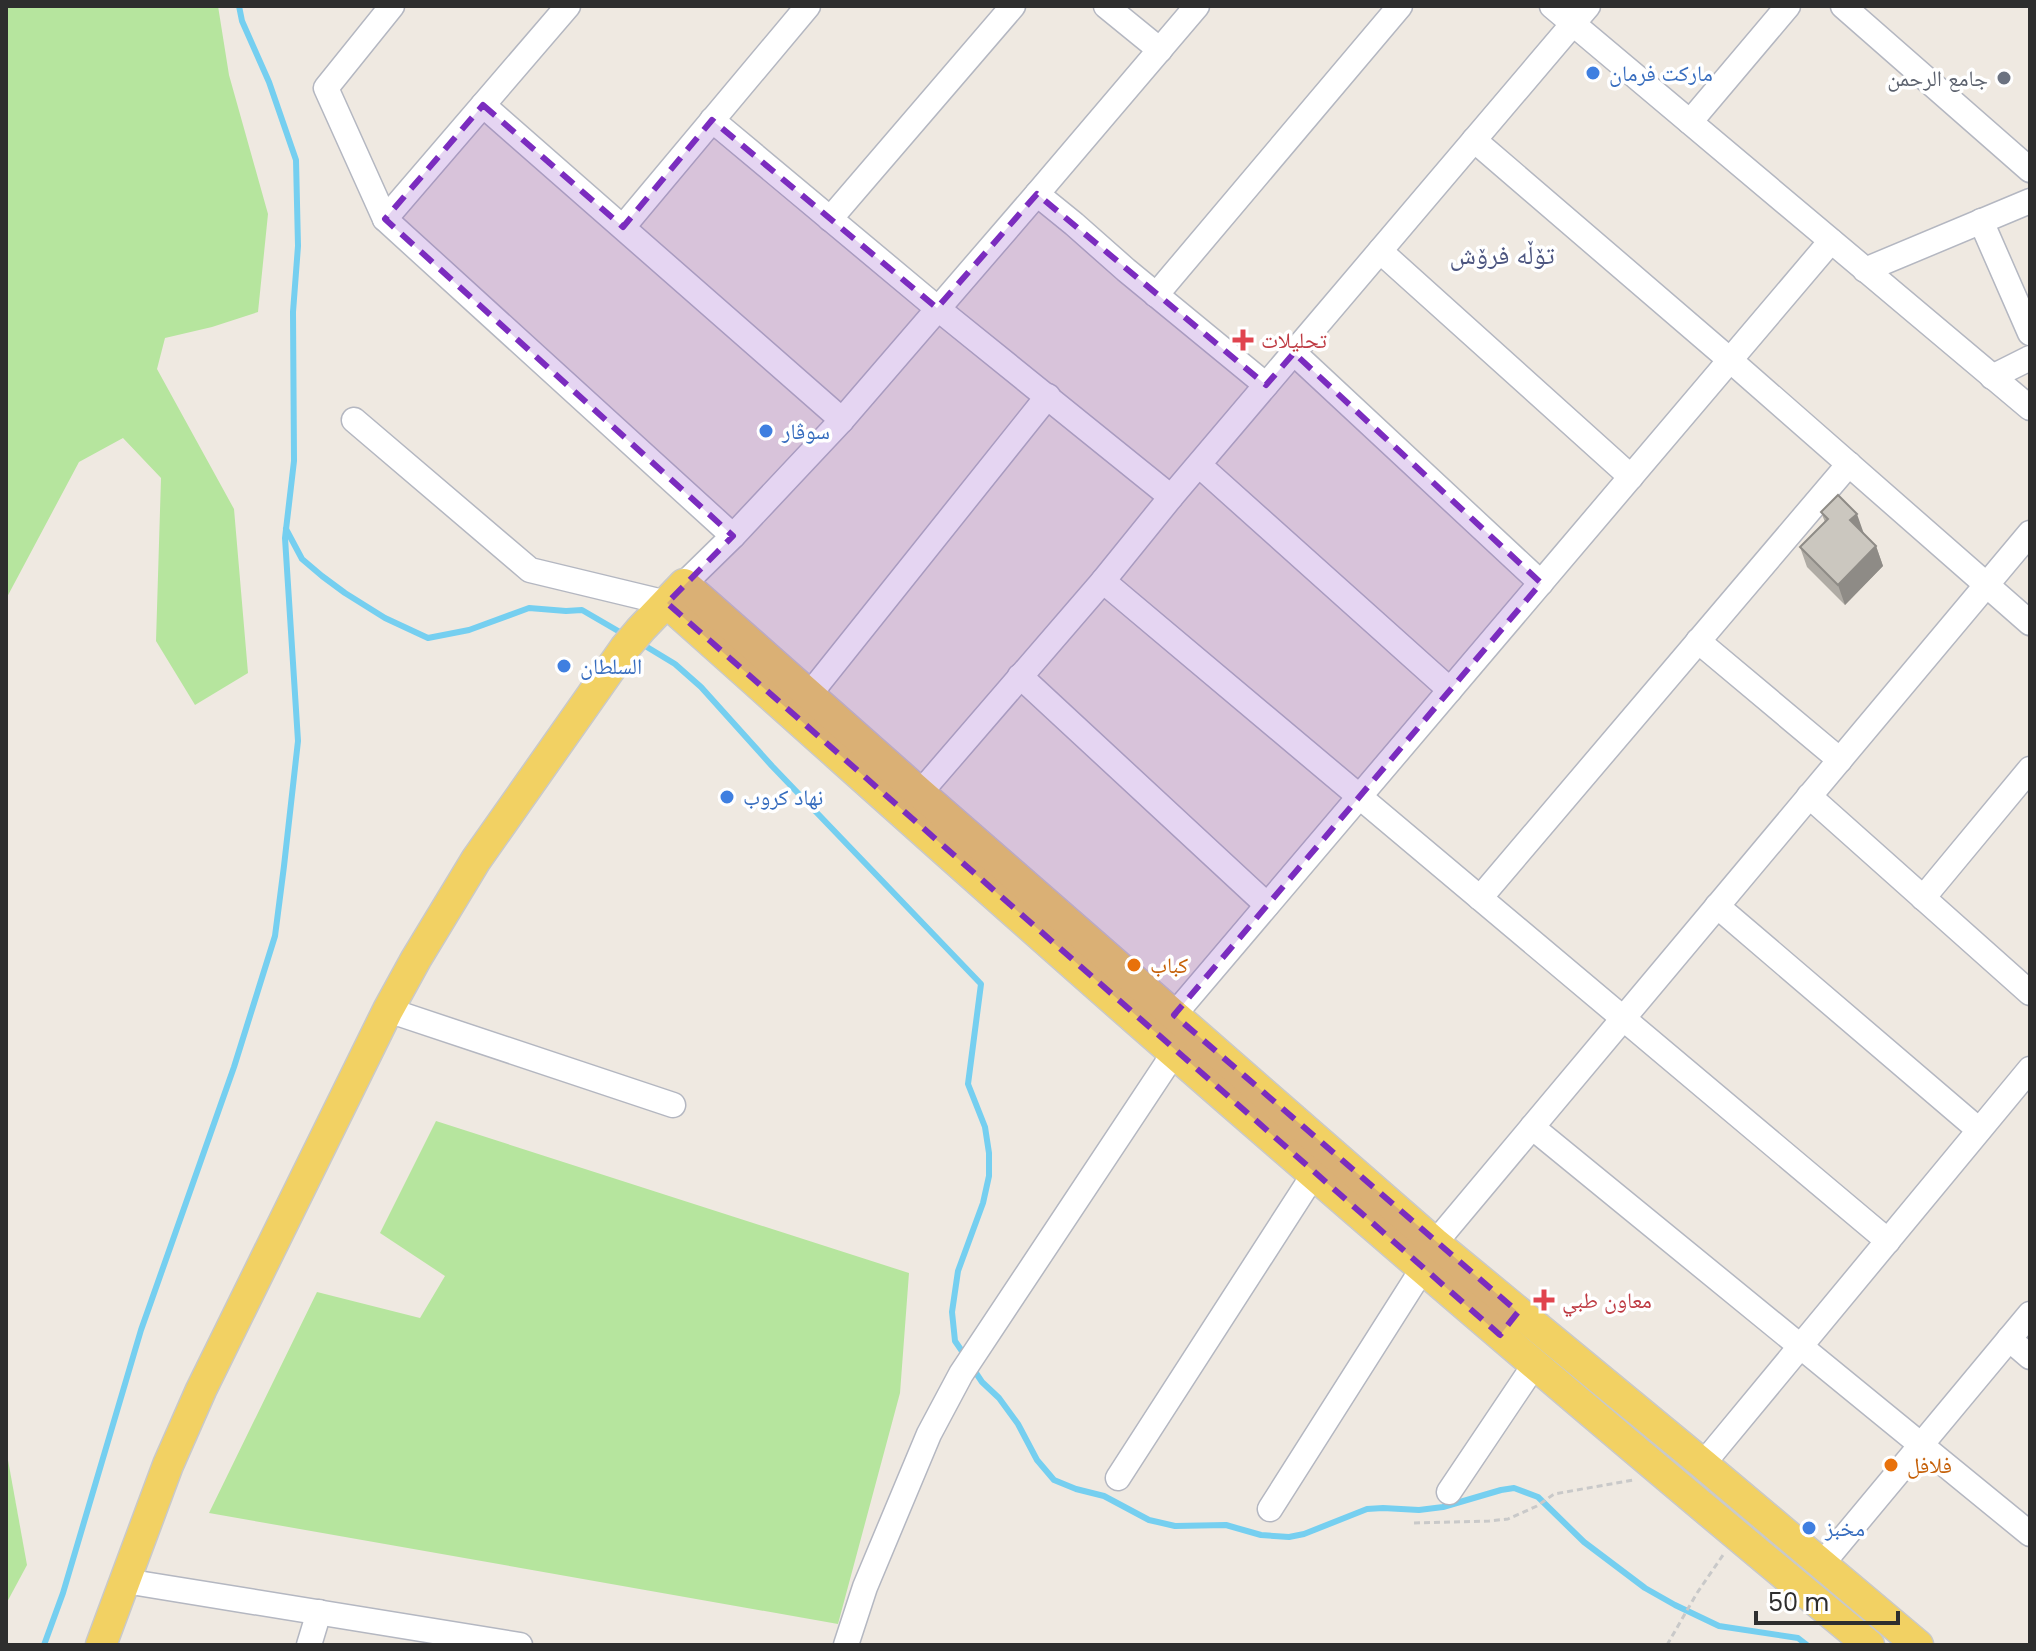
<svg xmlns="http://www.w3.org/2000/svg" width="2036" height="1651" viewBox="0 0 2036 1651" font-family="Poppins,'Noto Naskh Arabic',sans-serif">
  <style>
    .green { fill: #b6e59e }
    .lines { fill: none; stroke-linecap: round; stroke-linejoin: round }
    .stream { stroke: #75cff0; stroke-width: 6 }
    .minor-casing { stroke: #b4b7c1; stroke-width: 27 }
    .major-casing { stroke: #c9c9c9; stroke-width: 33 }
    .path { stroke: #c9c9c9; stroke-width: 3; stroke-dasharray: 6 4; stroke-linecap: butt }
    .minor { stroke: #fff; stroke-width: 24 }
    .major { stroke: #f2d163; stroke-width: 30 }
    .wall { fill: #afaba4 }
    .shaded-wall { fill: #8e8b86 }
    .building { fill: #cbc7bf; stroke: #8e8b86; stroke-width: 2 }
    .marked { fill: #7b2cbf; fill-opacity: 0.2; stroke: #7b2cbf; stroke-width: 6; stroke-dasharray: 16 10; stroke-linejoin: round }
    .shop-dot { fill: #3f7fe0; stroke: #fff; stroke-width: 3 }
    .worship-dot { fill: #6b7280; stroke: #fff; stroke-width: 3 }
    .health-dot { fill: #e0444e; stroke: #fff; stroke-width: 3 }
    .food-dot { fill: #e8710a; stroke: #fff; stroke-width: 3 }
    .labels { text-anchor: middle; dominant-baseline: central; stroke-width: 7; stroke-linejoin: round; paint-order: stroke }
    .shop-label { font-size: 22px; fill: #366cbe; stroke: #fff; text-anchor: start }
    .worship-label { font-size: 22px; fill: #5b616d; stroke: #fff; text-anchor: end }
    .health-label { font-size: 22px; fill: #be3a42; stroke: #fff; text-anchor: start }
    .food-label { font-size: 22px; fill: #c56008; stroke: #fff; text-anchor: start }
    .quarter-label { font-size: 26px; fill: #4d5680; stroke: #fff }
  </style>
  <rect width="100%" height="100%" fill="#efe9e1"/>
  <g class="green">
    <path d="M6,6H218L229,75L268,214L258,312L212,327L165,338L157,369L234,509L248,673L195,705L156,641L161,478L123,438L79,462L6,599Z"/>
    <path d="M436,1121L909,1273L900,1393L838,1624L209,1513L317,1292L420,1318L445,1276L380,1233Z"/>
    <path d="M6,1449L27,1565L6,1604Z"/>
  </g>
  <g class="lines">
    <g class="stream">
      <path d="M286,529L302,559L322,576L345,593L385,618L428,638L469,630L529,608L566,611L582,610L625,635"/>
      <path d="M642,644L675,664L701,687L772,766L981,984L968,1084L985,1127L989,1153V1176L983,1203L958,1271L952,1312L955,1341L966,1357"/>
      <path d="M972,1367L982,1382L999,1398L1018,1424L1037,1460L1054,1480L1076,1489L1104,1496L1149,1520L1175,1526L1226,1525L1261,1535L1289,1537L1304,1534L1367,1509L1383,1508L1419,1510L1443,1507L1501,1490L1514,1488L1538,1497L1584,1542L1645,1588L1675,1605L1719,1626L1798,1638L1807,1645"/>
      <path d="M44,1645L63,1593L141,1330L234,1067L275,936L284,866L298,741L285,538L294,461L293,312L298,246L296,160L269,82L242,21L239,6"/>
    </g>
    <defs>
      <g id="minor">
        <path d="M392,6L326,88L385,219L733,536"/>
        <path d="M1106,6L1160,50"/>
        <path d="M1552,6L2030,408"/>
        <path d="M1843,6L2030,170"/>
        <path d="M483,105L842,420"/>
        <path d="M712,120L937,308L1171,497"/>
        <path d="M1690,122L1788,6"/>
        <path d="M1474,140L1730,360L2030,623"/>
        <path d="M1037,194L1074,224L1126,270L1266,385"/>
        <path d="M385,219L568,6"/>
        <path d="M830,219L1013,6"/>
        <path d="M1981,221L2030,333"/>
        <path d="M623,227L808,6"/>
        <path d="M1380,251L1631,477"/>
        <path d="M1865,270L2030,201"/>
        <path d="M1156,295L1400,6"/>
        <path d="M1294,353L1541,583"/>
        <path d="M1992,377L2030,358"/>
        <path d="M354,420L530,570L667,603"/>
        <path d="M1199,465L1450,690"/>
        <path d="M1103,581L1888,1241"/>
        <path d="M684,584L733,536L842,420L1037,194L1197,6"/>
        <path d="M1698,641L1840,760"/>
        <path d="M1020,676L1267,905"/>
        <path d="M809,695L1048,396"/>
        <path d="M920,793L1103,581L1171,497L1588,6"/>
        <path d="M1809,796L2030,993"/>
        <path d="M1480,898L1849,464"/>
        <path d="M1923,898L2030,769"/>
        <path d="M1717,906L1979,1130"/>
        <path d="M388,1010L673,1105"/>
        <path d="M1174,1015L1831,241"/>
        <path d="M1532,1127L2030,1534"/>
        <path d="M1435,1243L2030,533"/>
        <path d="M2009,1339L2030,1357"/>
        <path d="M1703,1464L2030,1069"/>
        <path d="M1118,1478L1314,1174"/>
        <path d="M1449,1492L1535,1364"/>
        <path d="M1270,1509L1423,1268"/>
        <path d="M1822,1564L2030,1314"/>
        <path d="M125,1581L520,1645"/>
        <path d="M309,1645L319,1612"/>
        <path d="M846,1645L865,1587L929,1434L961,1374L1174,1053"/>
      </g>
      <g id="major">
        <path d="M667,603C836,753 1004,905 1175,1054C1404,1254 1635,1452 1869,1645"/>
        <path d="M101,1645L168,1465L201,1390L388,1010L416,959L476,860L625,648L641,629L684,584L920,793L1435,1243L1703,1464L1918,1645"/>
      </g>
    </defs>
    <use href="#minor" class="minor-casing"/>
    <use href="#major" class="major-casing"/>
    <g class="path">
      <path d="M1414,1523L1489,1521L1508,1519L1537,1506L1554,1494L1633,1480"/>
      <path d="M1667,1645L1697,1593L1723,1555"/>
    </g>
    <use href="#minor" class="minor"/>
    <use href="#major" class="major"/>
  </g>
  <path class="wall" d="M1821,512L1864,534L1876,546L1883,566L1845,605L1807,567L1800,547L1825,522Z"/>
  <g class="shaded-wall">
    <path d="M1857,514L1864,534L1850,520Z"/>
    <path d="M1876,546L1883,566L1845,605L1838,585Z"/>
  </g>
  <path class="building" d="M1838,495L1857,514L1850,520L1876,546L1838,585L1800,547L1828,519L1821,512Z"/>
  <path class="marked" d="M483,105L623,227L712,120L937,308L1037,194L1266,385L1294,353L1541,583L1174,1015L1518,1312L1500,1335L667,603L733,536L385,219Z"/>
  <g class="shop-dot">
    <circle cx="1593" cy="73" r="8"/>
    <circle cx="766" cy="431" r="8"/>
    <circle cx="564" cy="666" r="8"/>
    <circle cx="727" cy="797" r="8"/>
    <circle cx="1809" cy="1528" r="8"/>
  </g>
  <circle class="worship-dot" cx="2004" cy="78" r="8"/>
  <g class="health-dot">
    <path d="M1239 328h8v8h8v8h-8v8h-8v-8h-8v-8h8z"/>
    <path d="M1540 1288h8v8h8v8h-8v8h-8v-8h-8v-8h8z"/>
  </g>
  <g class="food-dot">
    <circle cx="1134" cy="965" r="8"/>
    <circle cx="1891" cy="1465" r="8"/>
  </g>
  <g class="labels">
    <g class="shop-label">
      <text x="1609" y="73">مارکت فرمان</text>
      <text x="782" y="431">سوڤار</text>
      <text x="580" y="666">السلطان</text>
      <text x="743" y="797">نهاد كروب</text>
      <text x="1825" y="1528">مخبز</text>
    </g>
    <g class="worship-label">
      <text x="1988" y="78">جامع الرحمن</text>
    </g>
    <g class="health-label">
      <text x="1261" y="340">تحلیلات</text>
      <text x="1562" y="1300">معاون طبي</text>
    </g>
    <g class="food-label">
      <text x="1150" y="965">كباب</text>
      <text x="1907" y="1465">فلافل</text>
    </g>
    <g class="quarter-label">
      <text x="1502" y="255">تۆڵە فرۆش</text>
    </g>
  </g>
  <rect width="2036" height="1651" fill="none" stroke="#2e2e2e" stroke-width="16"/>
  <path d="M1756 1611v12h142v-12" fill="none" stroke="#2e2e2e" stroke-width="4"/>
  <text x="1768" y="1611" font-size="24" fill="#2e2e2e" stroke="#ffffff" stroke-width="6" paint-order="stroke">50 m</text>
</svg>
